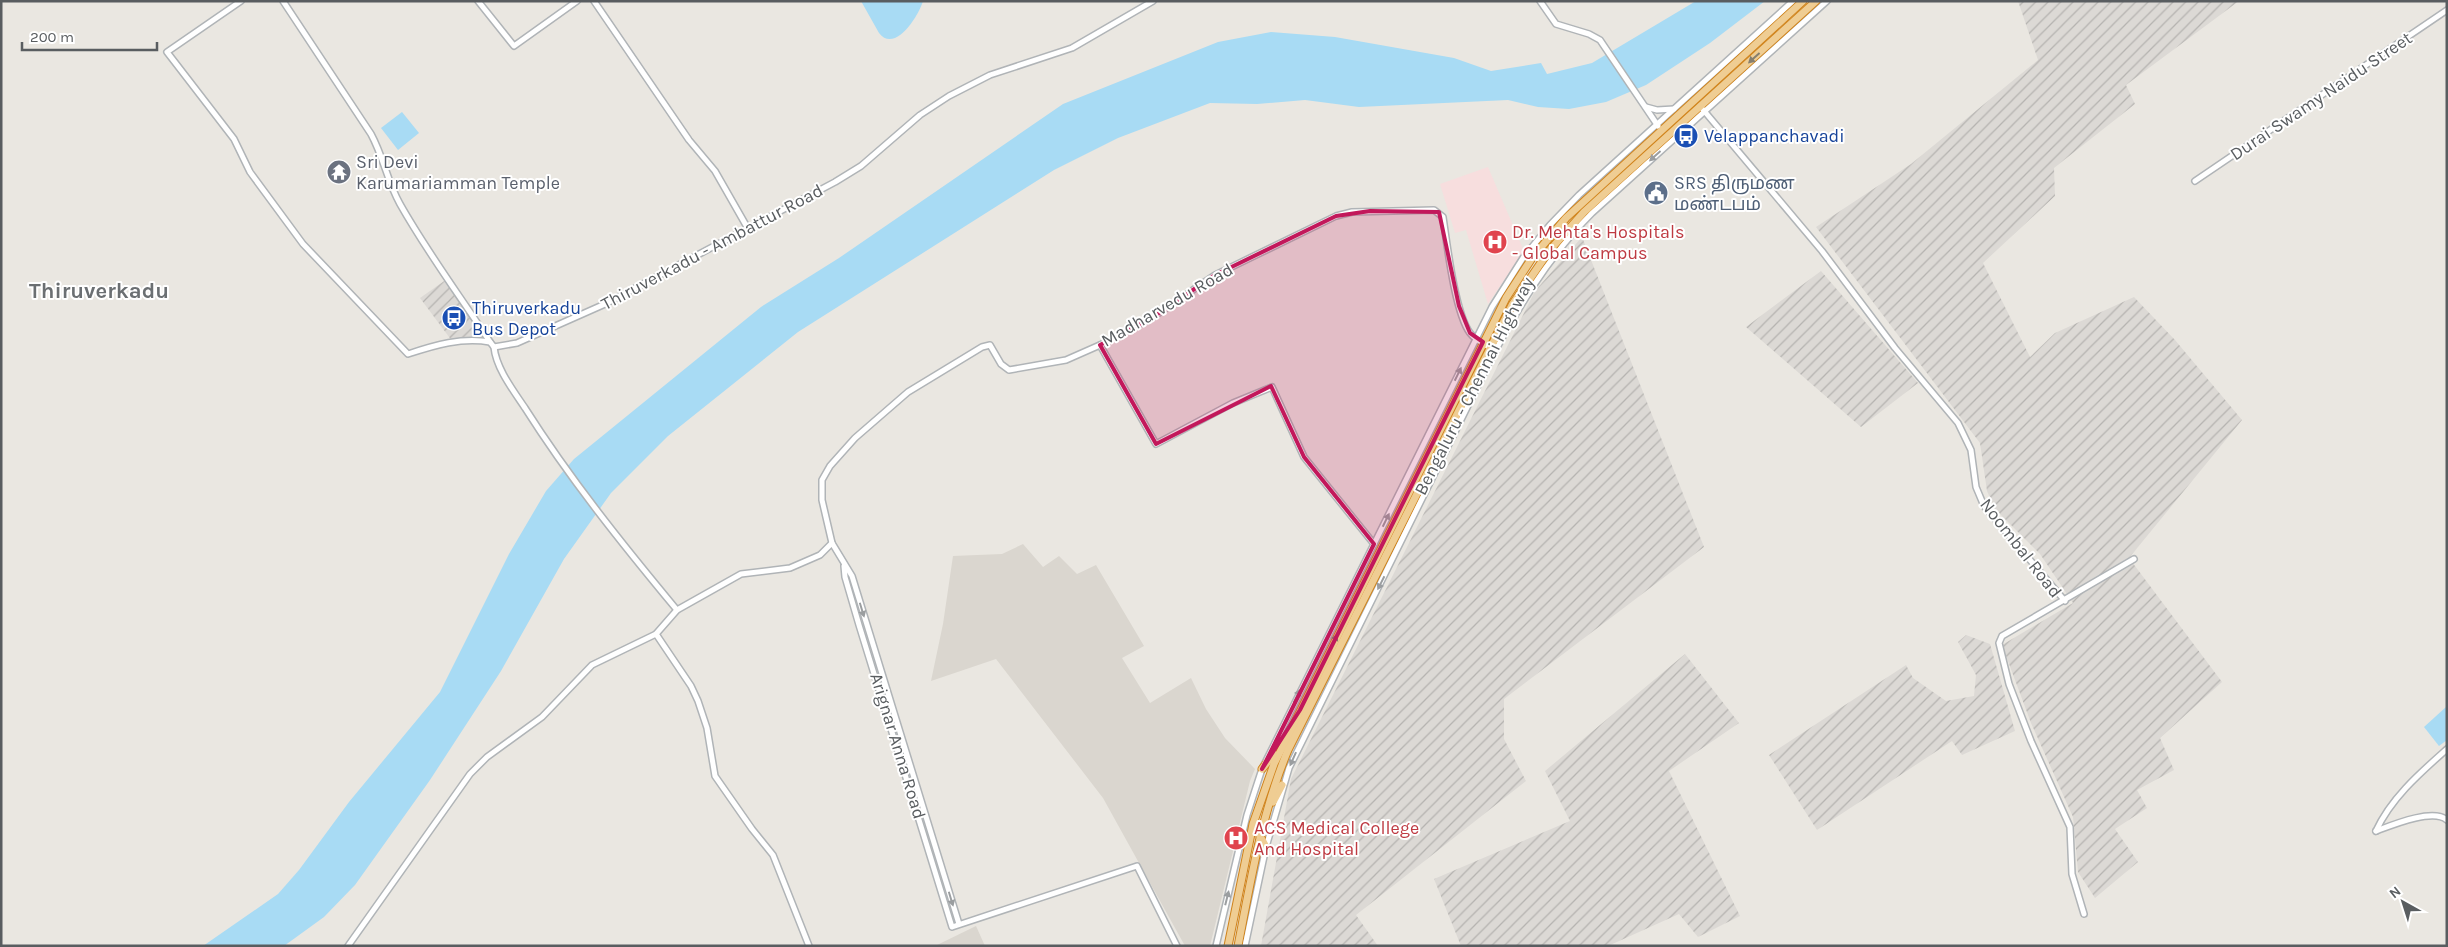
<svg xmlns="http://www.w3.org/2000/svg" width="2448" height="947" viewBox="0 0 2448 947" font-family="Karla,'Noto Sans Tamil',sans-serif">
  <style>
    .industrial { fill: url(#industrial-furrows) }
    .education { fill: #dad6cf }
    .medical { fill: #f7dede }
    .water { fill: #a8dbf4 }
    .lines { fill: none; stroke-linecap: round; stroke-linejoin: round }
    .secondary-casing { stroke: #b0b4b7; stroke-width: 8 }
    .highway-casing { stroke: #d0831b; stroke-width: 9 }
    .secondary { stroke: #fff; stroke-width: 5 }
    .highway { stroke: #efcd93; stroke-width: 7 }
    .oneway { fill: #867f6f }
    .oneway2 { fill: #9b9ea0 }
    .marked { fill: #c2185b; fill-opacity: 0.2; stroke: #c2185b; stroke-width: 4; stroke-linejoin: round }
    .labels { text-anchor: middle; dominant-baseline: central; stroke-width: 4; stroke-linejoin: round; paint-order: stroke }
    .street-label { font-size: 18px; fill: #595d60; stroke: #fff }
    .transit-label { font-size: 18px; fill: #164399; stroke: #fff; text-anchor: start }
    .worship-label { font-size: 18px; fill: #5b616d; stroke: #fff; text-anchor: start }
    .service-label { font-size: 18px; fill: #4e5e75; stroke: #fff; text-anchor: start }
    .health-label { font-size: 18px; fill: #be3a42; stroke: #fff; text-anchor: start }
    .district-label { font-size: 22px; font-weight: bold; fill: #6b6f72; stroke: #fff }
  </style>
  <defs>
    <pattern id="industrial-furrows" width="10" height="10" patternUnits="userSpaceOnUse" patternTransform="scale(1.25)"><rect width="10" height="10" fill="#dcd9d5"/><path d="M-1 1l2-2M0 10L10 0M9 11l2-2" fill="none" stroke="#b5b3b0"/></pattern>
  </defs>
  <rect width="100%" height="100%" fill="#eae7e1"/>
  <g class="industrial">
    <path d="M2018,1H2239L2126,85L2135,104L2054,168L2055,196L1983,263L2030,357L2055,333L2134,297L2175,340L2242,420L2129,558L2222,682L2160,738L2174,770L2137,790L2147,808L2115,829L2138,862L2095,898L2078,872L2073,817L2031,723L2002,645L2073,603L2040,554L1995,509L1987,491L1980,443L1816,227L1911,164L2038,60Z"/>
    <path d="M1582,237L1704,547L1504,699V739L1526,781L1356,915L1378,946H1261L1291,779L1535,291Z"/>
    <path d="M1821,271L1918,383L1861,427L1746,327Z"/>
    <path d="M447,279L487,338L452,341L420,298Z"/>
    <path d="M1966,635L1990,644L2015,731L1962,755L1952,741L1817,830L1769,755L1906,665L1913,678L1946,701L1974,696L1976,675L1958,642Z"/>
    <path d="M1685,654L1739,723L1669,771L1740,916L1698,937L1679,914L1608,946H1461L1434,879L1570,821L1545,771Z"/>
  </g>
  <g class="education">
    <path d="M1023,544L1043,567L1059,556L1077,574L1096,565L1144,646L1122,658L1150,703L1191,678L1206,709L1225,738L1255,769L1250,781L1210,946H1185L1103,798L996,659L931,681L943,624L953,556L1002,554Z"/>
    <path d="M976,926L985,946H935Z"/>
  </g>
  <path class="medical" d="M1488,167L1524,251L1488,304L1466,230L1455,233L1440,184Z"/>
  <g class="water">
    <path d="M861,1H923C919,15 895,54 879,33Z"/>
    <path d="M1696,1H1765L1710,43L1646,85L1606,102L1569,109L1538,107L1508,100L1359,107L1305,100L1257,104L1210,103L1118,138L1054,170L798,332L668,436L611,493L564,559L501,671L430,780L355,885L324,917L284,946H203L278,894L299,870L349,802L440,692L509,554L546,491L574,459L761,307L839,258L1063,104L1218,42L1271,32L1335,37L1454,58L1491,71L1541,63L1547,74L1592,63Z"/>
    <path d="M402,112L419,133L398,150L381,128Z"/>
    <path d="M2446,707L2447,740L2439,746L2424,727Z"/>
  </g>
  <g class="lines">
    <defs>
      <g id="secondary">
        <path d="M241,1L167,52L234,139L250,172L303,244L408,354C435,345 462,337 490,342L494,347L517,343L605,304L835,182L861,166L920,115L949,96L990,75L1072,48L1153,1"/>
        <path d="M283,1L371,134C384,158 387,181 400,204C427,252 460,296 490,342"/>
        <path d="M478,1L514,46L577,1"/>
        <path d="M594,1L689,140L715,171L747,227"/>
        <path d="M1540,1L1556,24L1589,34L1600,40L1658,126"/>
        <path d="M1700,106L1822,251L1895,348L1958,423L1971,450L1976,487L1984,506L2065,601"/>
        <path d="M1646,107L1657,110L1674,109"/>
        <path d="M2195,181L2447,10"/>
        <path d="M1100,345L1156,444L1233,403L1272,387L1304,457L1374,544"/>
        <path d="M494,347C496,368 513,390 525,408C570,479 623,545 677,610"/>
        <path d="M832,543L852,576L959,924"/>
        <path d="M844,566L845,577L859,625L952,927L1137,866L1177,946"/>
        <path d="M656,634L691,686L698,701L707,728L715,776L752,829L773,855L809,946"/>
        <path d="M2376,831C2391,798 2420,773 2447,749"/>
        <path d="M2376,831C2392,825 2433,808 2447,820"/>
        <path d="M2084,914L2072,874L2070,827L2031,741L2009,684L1999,643L2002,636L2134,559"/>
        <path d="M348,946L470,774L487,757L542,717L592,665L656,634L677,610L741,574L790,568L820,555L832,543L822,500V480L830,466L855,438L908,392L982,347L990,345L1001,364L1009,370L1066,360L1100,345L1153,317L1215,275L1336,216L1352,212L1434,210L1443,217C1447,244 1455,313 1470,333C1476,341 1488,346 1496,351"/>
        <path d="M1216,946L1247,815L1262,769L1492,307L1523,258L1550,225L1579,195L1793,1"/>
        <path d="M1245,946L1266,847L1289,768L1490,361C1518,307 1548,257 1592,213L1827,1"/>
      </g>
      <g id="highway">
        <path d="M1262,769L1274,754"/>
        <path d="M1273,802L1282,785"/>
        <path d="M1260,836L1266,847"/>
        <path d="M1228,946L1253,824L1274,764L1506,298L1532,258L1566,218L1803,1"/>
        <path d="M1238,946C1251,879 1262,812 1288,750L1512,305L1549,251L1584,212L1816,1"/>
      </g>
    </defs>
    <use href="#secondary" class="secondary-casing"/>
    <use href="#highway" class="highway-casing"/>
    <use href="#secondary" class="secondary"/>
    <use href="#highway" class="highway"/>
  </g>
  <defs><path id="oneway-solid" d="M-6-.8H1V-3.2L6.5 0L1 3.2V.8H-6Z" transform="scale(1.25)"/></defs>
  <g class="oneway">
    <use href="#oneway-solid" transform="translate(1754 58) rotate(138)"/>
    <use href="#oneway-solid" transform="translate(1334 641) rotate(-63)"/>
  </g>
  <g class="oneway2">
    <use href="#oneway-solid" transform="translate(1655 156) rotate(138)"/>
    <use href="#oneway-solid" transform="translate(1458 374) rotate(-64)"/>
    <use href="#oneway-solid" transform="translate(1386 520) rotate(-64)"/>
    <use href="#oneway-solid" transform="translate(1381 583) rotate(117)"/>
    <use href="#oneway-solid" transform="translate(862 610) rotate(73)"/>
    <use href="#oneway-solid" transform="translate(1297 696) rotate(-64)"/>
    <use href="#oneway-solid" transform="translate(1293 759) rotate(114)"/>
    <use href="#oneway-solid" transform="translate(1227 898) rotate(-76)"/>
    <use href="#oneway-solid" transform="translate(951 899) rotate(73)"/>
  </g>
  <path class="marked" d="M1370,211L1439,212L1459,306L1470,333L1483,342L1300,710L1262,769L1374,544L1304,457L1271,386L1156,444L1100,345L1153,317L1215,275L1336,216Z"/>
  <defs>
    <symbol id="bus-disc" viewBox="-11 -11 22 22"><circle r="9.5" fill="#1a4fb4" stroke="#fff"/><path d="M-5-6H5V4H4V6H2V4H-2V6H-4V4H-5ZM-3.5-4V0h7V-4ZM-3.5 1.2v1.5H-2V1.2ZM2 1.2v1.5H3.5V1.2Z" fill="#fff"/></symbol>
    <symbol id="temple-disc" viewBox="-11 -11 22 22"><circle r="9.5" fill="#6b7280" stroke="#fff"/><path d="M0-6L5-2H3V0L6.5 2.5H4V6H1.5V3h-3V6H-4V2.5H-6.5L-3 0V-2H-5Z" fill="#fff"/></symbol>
    <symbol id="civic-disc" viewBox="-11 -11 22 22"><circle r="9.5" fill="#5c6f8a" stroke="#fff"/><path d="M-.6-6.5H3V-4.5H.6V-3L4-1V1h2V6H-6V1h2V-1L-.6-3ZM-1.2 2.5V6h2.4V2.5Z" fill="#fff"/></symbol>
    <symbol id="hospital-disc" viewBox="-11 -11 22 22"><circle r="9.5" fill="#e0444e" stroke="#fff"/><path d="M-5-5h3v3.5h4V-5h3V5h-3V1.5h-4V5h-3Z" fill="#fff"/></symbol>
  </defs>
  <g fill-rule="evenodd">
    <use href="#bus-disc" x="1672" y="122" width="28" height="28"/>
    <use href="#temple-disc" x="325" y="158" width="28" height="28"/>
    <use href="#civic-disc" x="1642" y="179" width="28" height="28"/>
    <use href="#hospital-disc" x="1481" y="228" width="28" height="28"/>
    <use href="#bus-disc" x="440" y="304" width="28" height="28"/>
    <use href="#hospital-disc" x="1222" y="824" width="28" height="28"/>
  </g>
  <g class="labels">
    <g class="street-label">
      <text transform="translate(2321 96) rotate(-34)">Durai Swamy Naidu Street</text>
      <text transform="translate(712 247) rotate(-28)">Thiruverkadu - Ambattur Road</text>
      <text transform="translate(1167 305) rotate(-30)">Madharvedu Road</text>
      <text transform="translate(1474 386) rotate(-63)">Bengaluru - Chennai Highway</text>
      <text transform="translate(2021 548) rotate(52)">Noombal Road</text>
      <text transform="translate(898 746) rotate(73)">Arignar Anna Road</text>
    </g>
    <g class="transit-label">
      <text x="1704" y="136">Velappanchavadi</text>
      <text x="472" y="308">Thiruverkadu<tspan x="472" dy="21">Bus Depot</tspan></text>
    </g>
    <g class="worship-label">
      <text x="356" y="162">Sri Devi<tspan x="356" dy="21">Karumariamman Temple</tspan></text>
    </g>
    <g class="service-label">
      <text x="1674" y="183">SRS திருமண<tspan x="1674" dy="21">மண்டபம்</tspan></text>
    </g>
    <g class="health-label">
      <text x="1512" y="232">Dr. Mehta's Hospitals<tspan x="1512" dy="21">- Global Campus</tspan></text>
      <text x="1254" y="828">ACS Medical College<tspan x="1254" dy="21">And Hospital</tspan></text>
    </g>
    <g class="district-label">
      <text x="99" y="291">Thiruverkadu</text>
    </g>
  </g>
  <rect width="2448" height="947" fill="none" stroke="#595d60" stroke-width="5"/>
  <g transform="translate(2403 902) rotate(321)" stroke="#ffffff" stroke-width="4" paint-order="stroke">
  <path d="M0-4L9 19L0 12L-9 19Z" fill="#595d60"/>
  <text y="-8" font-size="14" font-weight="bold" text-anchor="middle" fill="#595d60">N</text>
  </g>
  <path d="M22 42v8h135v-8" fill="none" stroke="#595d60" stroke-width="2.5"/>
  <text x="30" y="42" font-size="15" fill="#595d60" stroke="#ffffff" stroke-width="4" paint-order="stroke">200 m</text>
</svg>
